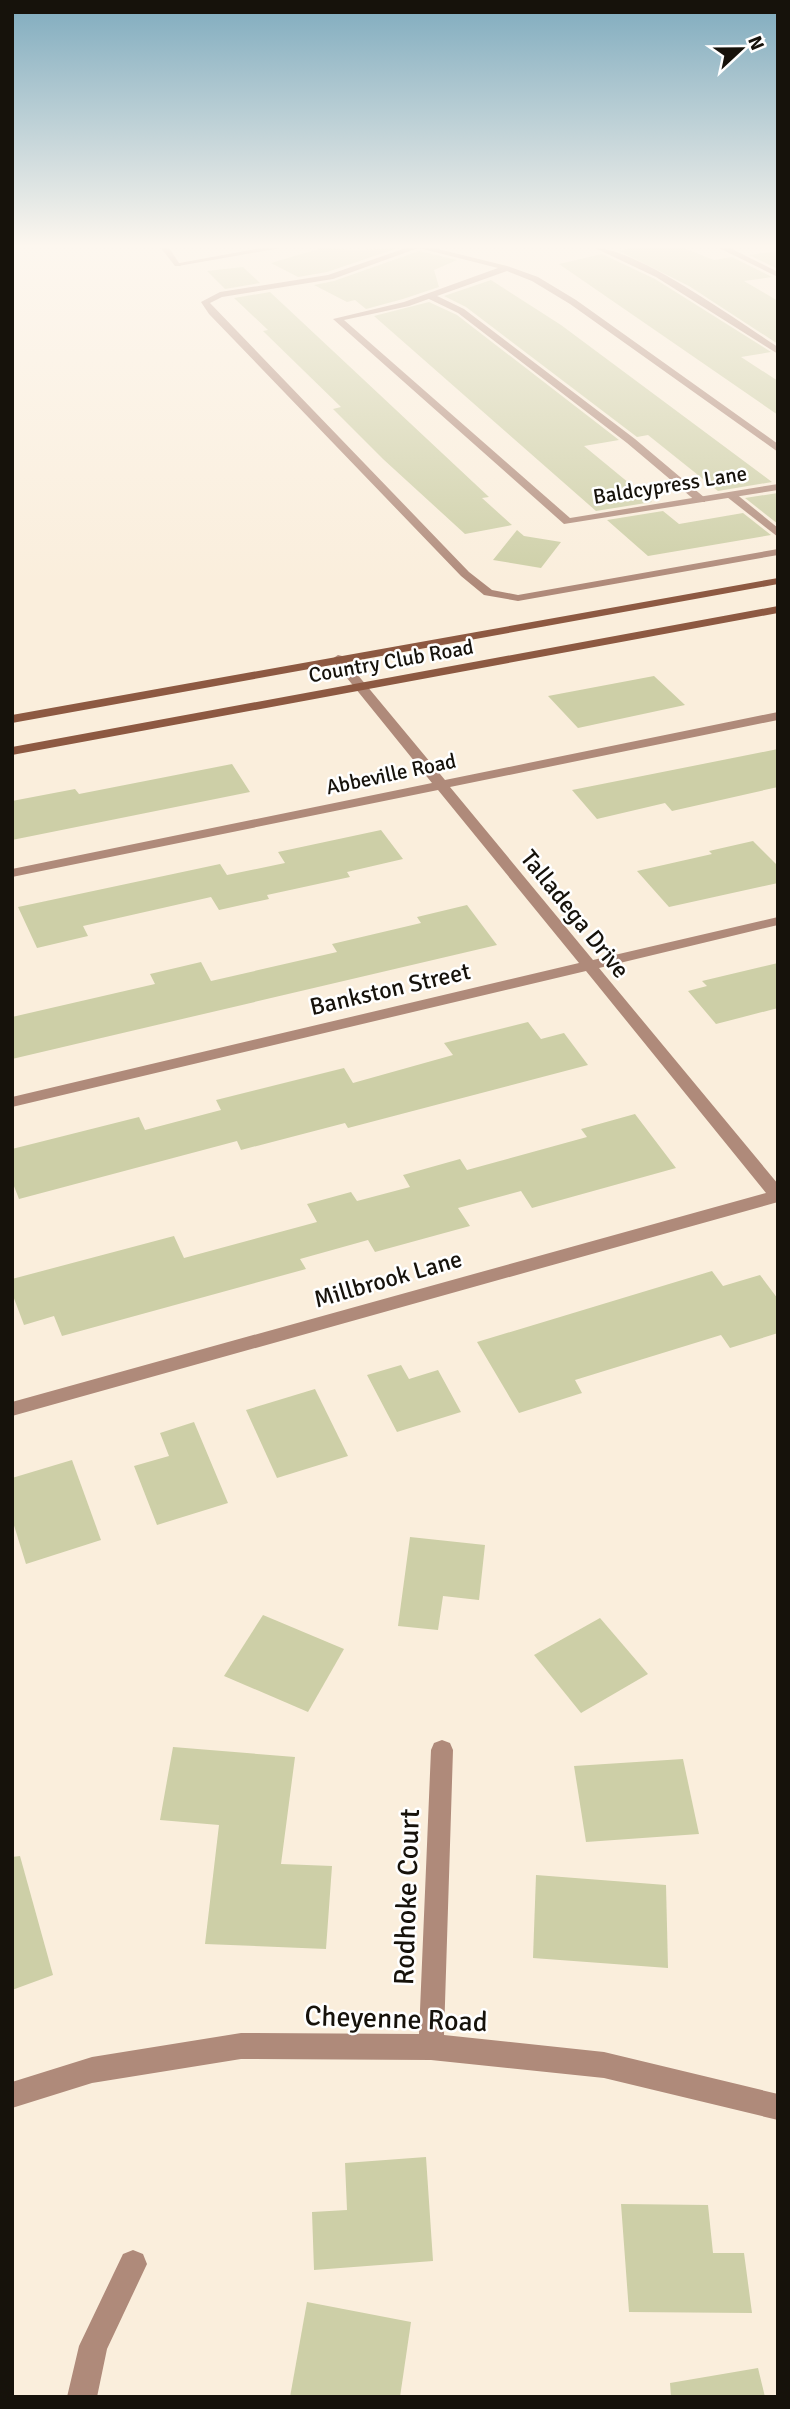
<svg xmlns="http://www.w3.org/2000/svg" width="790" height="2409" viewBox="0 0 790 2409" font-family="Signika,sans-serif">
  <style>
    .building { fill: #cdcfa7 }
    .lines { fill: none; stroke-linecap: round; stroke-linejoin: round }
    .lane { fill: #af8a7a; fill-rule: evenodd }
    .street { fill: #af8a7a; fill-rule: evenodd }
    .secondary { fill: #8d5942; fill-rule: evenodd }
    .labels { text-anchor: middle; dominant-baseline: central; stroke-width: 5; stroke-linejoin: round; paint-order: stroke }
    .far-street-label { font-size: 21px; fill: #16120b; stroke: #fff }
    .street-label { font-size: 24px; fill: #16120b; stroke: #fff }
    .near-street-label { font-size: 28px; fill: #16120b; stroke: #fff }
  </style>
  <rect width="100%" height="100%" fill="#faeedc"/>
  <g class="building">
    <path d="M322,248L357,250L398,248L327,272L298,277L271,263Z"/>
    <path d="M630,248H684L714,260L732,257L772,277L744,281L778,301V344L689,286L619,251Z"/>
    <path d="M419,251L457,260L434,270L439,287L403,299L366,309L355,300L347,302L314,285L334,281Z"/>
    <path d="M778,251V269L749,255Z"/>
    <path d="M602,254L655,279L771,352L741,357L778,381V415L559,264Z"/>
    <path d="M243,267L260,283L225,289L207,271Z"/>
    <path d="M491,280L561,325L772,482L718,491L648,435L637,437L466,307L444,296Z"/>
    <path d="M270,292L489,497L482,498L512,525L465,534L383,459L333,409L341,407L263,331L268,330L234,298Z"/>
    <path d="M429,302L457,315L619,440L584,446L652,502L596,511L374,316Z"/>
    <path d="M778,493V524L745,498Z"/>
    <path d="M663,511L679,524L743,513L771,535L648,556L607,520Z"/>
    <path d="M517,530L524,536L561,542L541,568L493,560Z"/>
    <path d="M654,676L685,705L578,728L548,696Z"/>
    <path d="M778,749V787L672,811L665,803L597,819L572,790Z"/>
    <path d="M232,764L250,792L12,840V801L75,789L79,794Z"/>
    <path d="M381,830L403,859L347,872L350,877L267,895L269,899L219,910L211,897L83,926L88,936L37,948L18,907L220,864L227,875L285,863L278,852Z"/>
    <path d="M753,841L778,866V883L669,907L637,871L712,854L709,851Z"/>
    <path d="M467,905L497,945L12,1059V1017L155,984L150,974L201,962L211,981L337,952L332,944L421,923L417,917Z"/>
    <path d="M778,963V1008L716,1024L688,991L707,986L702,981Z"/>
    <path d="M528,1022L541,1039L564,1033L588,1065L348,1128L345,1123L241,1150L237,1141L19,1199L12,1181V1149L139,1117L145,1130L221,1110L216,1100L344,1068L353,1083L453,1055L444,1043Z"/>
    <path d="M635,1114L676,1168L532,1208L521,1191L458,1208L470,1226L375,1252L368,1240L300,1259L306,1269L62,1336L54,1316L24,1325L12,1293V1279L174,1236L184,1258L317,1222L307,1204L351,1192L357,1201L410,1187L403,1175L460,1159L467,1170L587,1137L581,1129Z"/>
    <path d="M712,1271L723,1286L760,1275L778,1299V1333L730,1348L721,1335L575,1380L582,1393L519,1413L477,1342Z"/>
    <path d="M401,1365L409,1379L438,1370L461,1412L397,1432L367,1375Z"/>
    <path d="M315,1389L348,1456L277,1478L246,1410Z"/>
    <path d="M194,1422L228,1503L157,1525L134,1466L169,1456L160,1433Z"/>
    <path d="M72,1460L101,1540L26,1564L12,1519V1478Z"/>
    <path d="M410,1537L485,1545L479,1600L443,1596L438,1630L398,1626Z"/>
    <path d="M263,1615L344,1649L308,1712L224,1676Z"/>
    <path d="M600,1618L648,1674L581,1713L534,1655Z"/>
    <path d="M173,1747L295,1757L281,1864L332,1866L326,1949L205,1944L219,1825L160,1820Z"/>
    <path d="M683,1759L699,1834L586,1842L574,1766Z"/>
    <path d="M20,1856L53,1975L12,1990V1857Z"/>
    <path d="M536,1875L666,1885L668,1968L533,1958Z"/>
    <path d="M426,2157L433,2261L314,2270L312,2212L347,2210L345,2163Z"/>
    <path d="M621,2204L708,2205L713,2253H744L752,2313L629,2312Z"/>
    <path d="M307,2302L411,2322L400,2397H290Z"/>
    <path d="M758,2368L765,2397H671L670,2383Z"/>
  </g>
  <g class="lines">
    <g class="lane">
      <path d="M161,248H169L181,266H175Z"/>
      <path d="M406,248H418L333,279L222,297L210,303L469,572L492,590L518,595L778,549V555L518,601L484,595L461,576L209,314L201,302L220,292L328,275Z"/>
      <path d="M595,248C637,248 739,322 778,347V354L656,277Z"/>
      <path d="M427,294H433L464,309L635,439L705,498V502H697L627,443L458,313L427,298Z"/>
      <path d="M727,493H735L778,528V537L727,497Z"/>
    </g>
    <g class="street">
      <path d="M261,248H281L178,266L174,264Z"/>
      <path d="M419,248H434L507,266L538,277L576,300L778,444V452L570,304L532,281L507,271L409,306L344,320L570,518L778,484V490L564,524L333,319L404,302L498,268Z"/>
      <path d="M719,248H730L778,272V277Z"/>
      <path d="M338,655L342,656L445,780L778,712V720L450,787L593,960L778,917V925L599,968L778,1184V1202L12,1416V1402L766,1193L586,971L12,1107V1097L579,963L438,790L12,877V869L432,783L334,662L332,659Z"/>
      <path d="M442,1740L450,1743L453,1750L444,2035L604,2052L778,2094V2120L604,2078L431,2060L241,2059L92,2083L12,2108V2082L92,2057L241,2033L419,2034L431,1750L434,1743Z"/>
      <path d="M133,2250L143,2254L147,2264L107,2349L97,2397H67L79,2346L123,2254Z"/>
    </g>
    <g class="secondary">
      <path d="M778,578V584L12,723V715Z"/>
      <path d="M778,606V613L12,755V747Z"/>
    </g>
  </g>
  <linearGradient id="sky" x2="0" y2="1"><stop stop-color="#7fabbe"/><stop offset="0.42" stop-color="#fdf7ef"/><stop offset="1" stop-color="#fdf7ef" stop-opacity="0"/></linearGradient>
  <rect width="790" height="585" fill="url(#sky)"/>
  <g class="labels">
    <g class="far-street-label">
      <text transform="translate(670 485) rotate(-9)">Baldcypress Lane</text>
      <text transform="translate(391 661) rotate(-10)">Country Club Road</text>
      <text transform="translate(391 774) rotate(-12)">Abbeville Road</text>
    </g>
    <g class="street-label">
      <text transform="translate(575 914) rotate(51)">Talladega Drive</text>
      <text transform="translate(390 989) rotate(-13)">Bankston Street</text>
      <text transform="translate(388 1279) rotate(-16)">Millbrook Lane</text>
    </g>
    <g class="near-street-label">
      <text transform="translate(407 1897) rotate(-88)">Rodhoke Court</text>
      <text transform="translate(396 2019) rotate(2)">Cheyenne Road</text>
    </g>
  </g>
  <rect width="790" height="2409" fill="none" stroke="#16120b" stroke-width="28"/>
  <g transform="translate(741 49) rotate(68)" stroke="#ffffff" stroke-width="5" paint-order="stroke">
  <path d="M0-5L12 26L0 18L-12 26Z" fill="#16120b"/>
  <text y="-10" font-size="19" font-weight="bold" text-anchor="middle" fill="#16120b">N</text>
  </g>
</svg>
